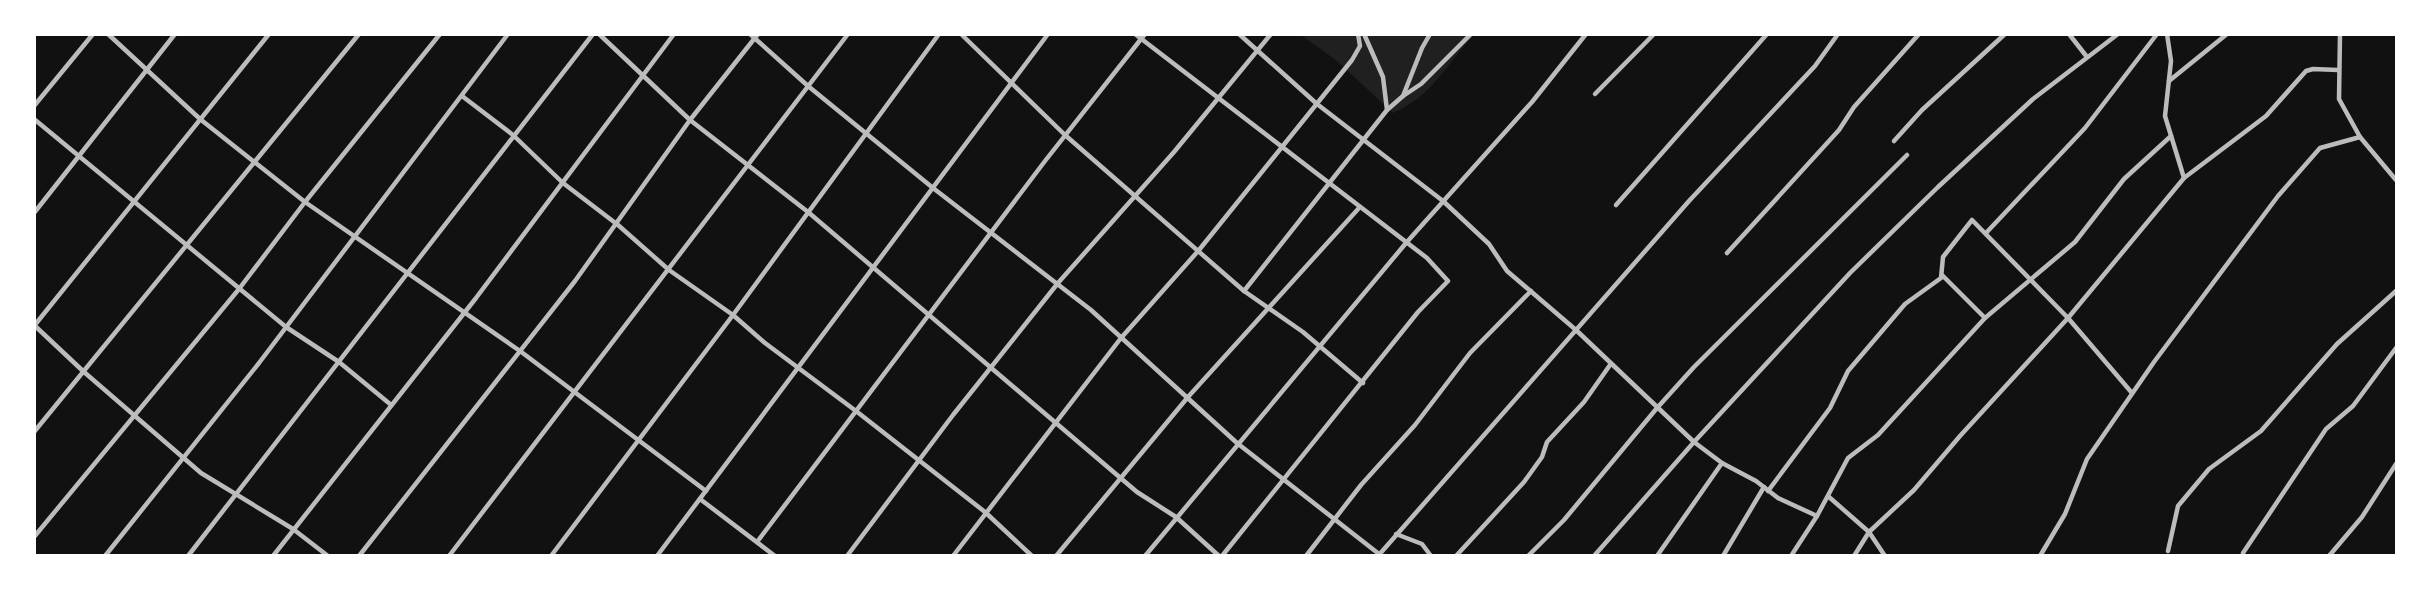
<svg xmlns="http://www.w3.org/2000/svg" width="2431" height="590" viewBox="0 0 2431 590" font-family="'DM Sans',sans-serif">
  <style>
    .green { fill: #202020 }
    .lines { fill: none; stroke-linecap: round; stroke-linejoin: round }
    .minor { stroke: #bcbcbc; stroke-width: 4.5 }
  </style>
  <rect width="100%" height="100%" fill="#111"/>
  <path class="green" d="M1301,35H1474C1445,65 1434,95 1393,113L1337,61Z"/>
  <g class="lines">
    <g class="minor">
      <path d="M108,34L200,119L305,202L520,351L706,491"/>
      <path d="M599,34L690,120L808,212L1137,492L1176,517L1219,556"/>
      <path d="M750,34L808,86L933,188L1091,310L1237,443L1379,554"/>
      <path d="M961,34L1065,135L1244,291L1303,332L1363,383"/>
      <path d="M1135,34L1427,258L1448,281L1418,312L1222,556"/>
      <path d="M1239,34L1317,104L1443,201L1489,244L1507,271L1576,330L1694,442L1722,463L1756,481L1778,498L1817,516L1848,458L1878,435L1985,318L2075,242L2124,179L2171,136"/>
      <path d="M2069,34L2087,57"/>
      <path d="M2167,34L2171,61L2165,116L2184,178"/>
      <path d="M2340,34L2339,99L2360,137L2396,180"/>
      <path d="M2169,81L2227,34"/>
      <path d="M1595,94L1654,34"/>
      <path d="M462,96L513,135L563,183L618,225L669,270L733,315L765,343L856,411L985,512L1032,556"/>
      <path d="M1403,96L1421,84L1471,34"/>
      <path d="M34,106L93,34"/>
      <path d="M1387,110L1403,96L1422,48L1430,34"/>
      <path d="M34,119L286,327L339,362L390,404"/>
      <path d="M1894,141L1922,110L2005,34"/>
      <path d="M1616,205L1767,34"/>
      <path d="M34,213L175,34"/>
      <path d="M1986,233L2085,128L2157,34"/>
      <path d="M1727,253L1839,130L1854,107L1919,34"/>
      <path d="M1942,275L1985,318"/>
      <path d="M1244,291L1387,110L1383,77L1364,34"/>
      <path d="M34,325L84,372L201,473L293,529L328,556"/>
      <path d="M34,326L269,34"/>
      <path d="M34,432L359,34"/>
      <path d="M1768,491L1830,408L1848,371L1905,304L1941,278L1943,257L1972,220L2068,318L2132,393"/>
      <path d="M1829,497L1869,532L1885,556"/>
      <path d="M700,499L775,556"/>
      <path d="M1396,534L1422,544L1431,556"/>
      <path d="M34,537L239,289L305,202L440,34"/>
      <path d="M757,542L1045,161L1145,34"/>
      <path d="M2168,551L2178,506L2209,469L2261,431L2337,344L2396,291"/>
      <path d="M2243,553L2326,429L2353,406L2396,348"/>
      <path d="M105,556L259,363L508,34"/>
      <path d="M188,556L593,34"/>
      <path d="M273,556L476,298L674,34"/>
      <path d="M359,556L575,281L690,120L758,34"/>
      <path d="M449,556L848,34"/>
      <path d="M551,556L733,315L939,34"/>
      <path d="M657,556L1048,34"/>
      <path d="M847,556L953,415L1058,283L1174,152L1271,34"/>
      <path d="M953,556L1121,338L1199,250L1352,60L1360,46L1358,34"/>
      <path d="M1056,556L1188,397L1359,208"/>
      <path d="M1145,556L1406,243L1532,102L1586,34"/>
      <path d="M1306,556L1361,485L1415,425L1470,353L1531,291"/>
      <path d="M1378,556L1689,201L1815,66L1838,34"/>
      <path d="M1456,556L1524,482L1542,457L1547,442L1584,402L1610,365"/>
      <path d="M1528,556L1564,520L1657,408L1694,367L1907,155"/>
      <path d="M1594,556L1694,442L1850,273L1938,187L2033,99L2118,34"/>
      <path d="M1657,556L1722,463"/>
      <path d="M1723,556L1764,487"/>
      <path d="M1791,556L1817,516"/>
      <path d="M1854,556L1869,532L1914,490L1960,436L2068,318L2184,178L2266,116L2306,71L2313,69L2338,70"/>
      <path d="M2040,556L2065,514L2087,459L2154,362L2278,196L2320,148L2360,137"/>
      <path d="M2329,556L2362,517L2396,464"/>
    </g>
  </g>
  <rect width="2431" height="590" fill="none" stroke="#ffffff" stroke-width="72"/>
</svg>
